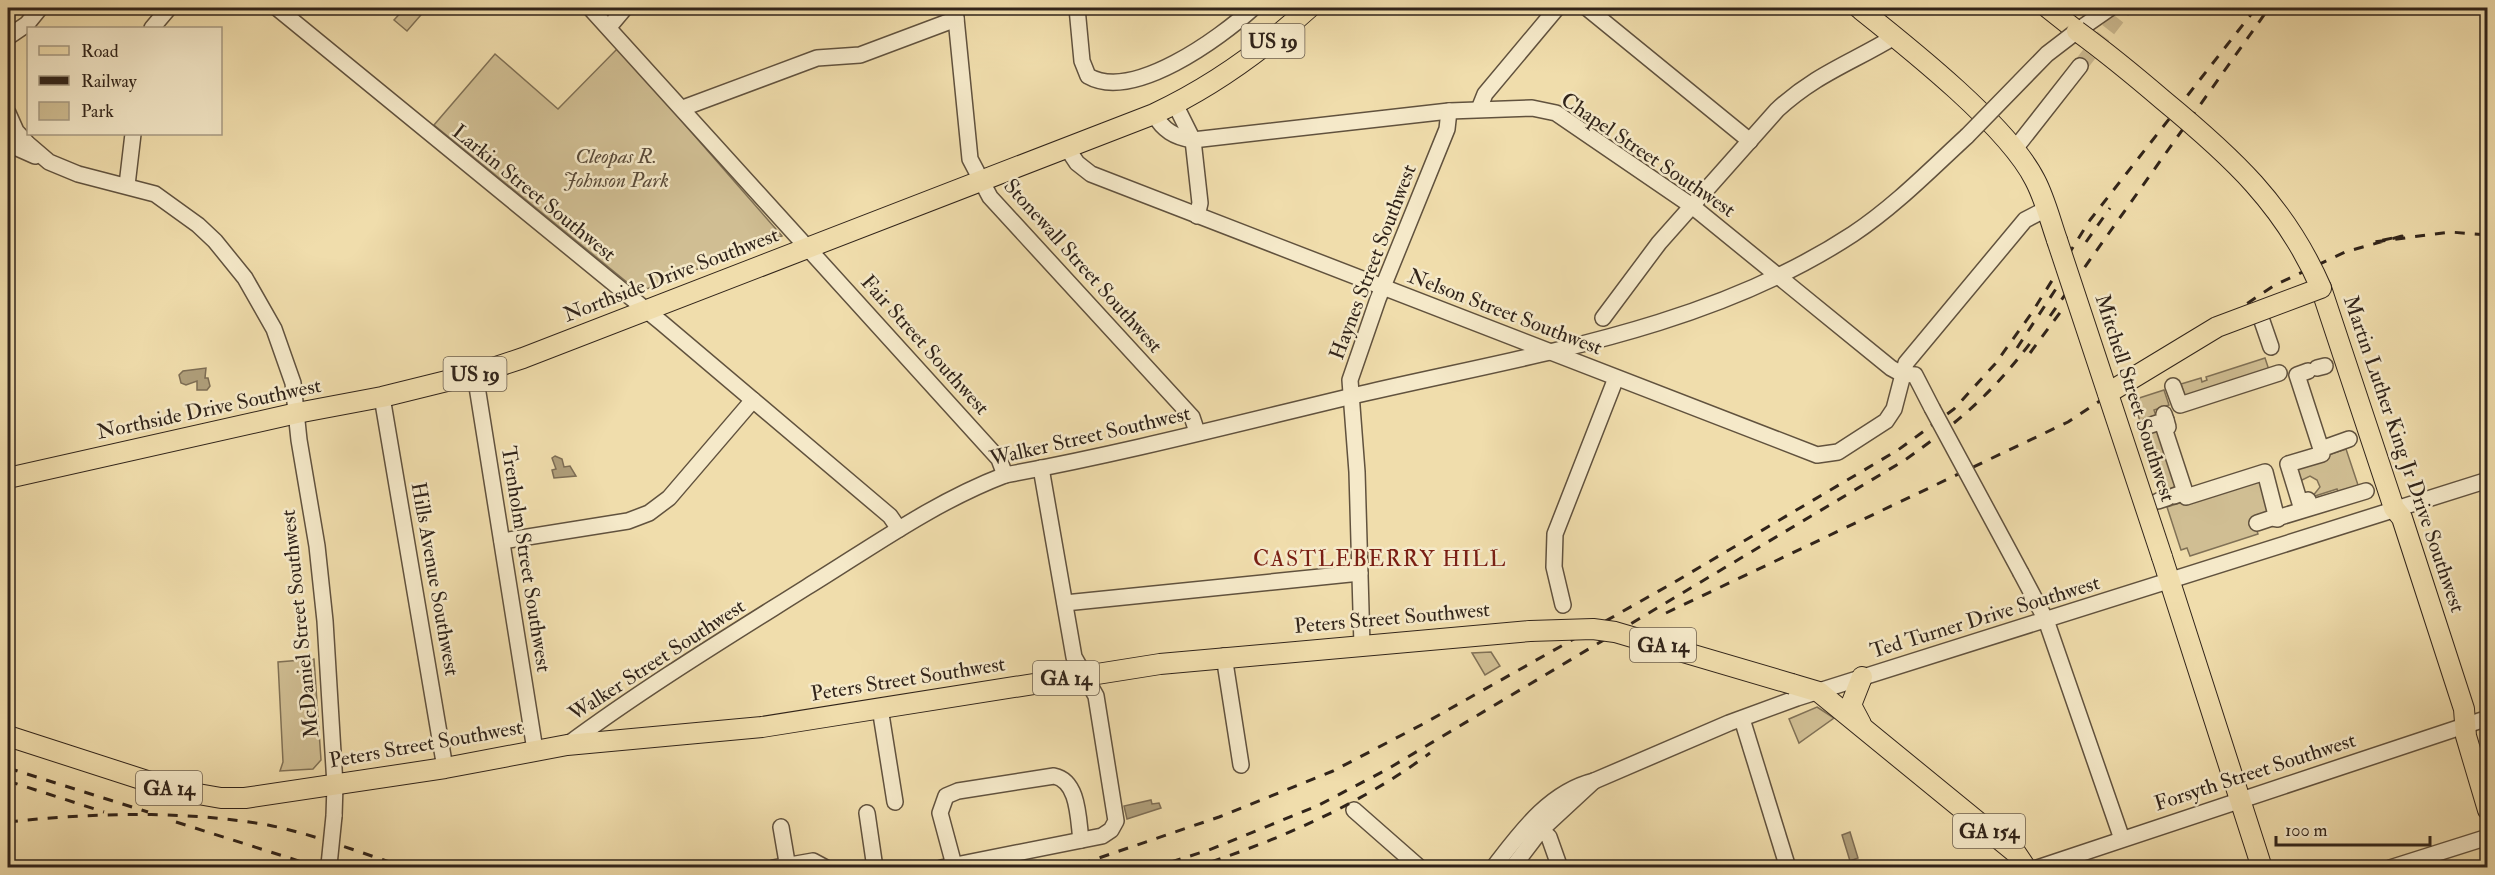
<svg xmlns="http://www.w3.org/2000/svg" width="2495" height="875" viewBox="0 0 2495 875" font-family="'IM FELL Double Pica',serif">
  <style>
    .green { fill: #d0be93; stroke: #807156; stroke-width: 1.5 }
    .water { fill: #af9e7a; stroke: #7d6d54; stroke-width: 1.5 }
    .lines { fill: none; stroke-linecap: round; stroke-linejoin: round }
    .minor-tunnel { stroke: #cab88f; stroke-width: 15; stroke-dasharray: 15 8; stroke-linecap: butt }
    .minor-casing { stroke: #61523e; stroke-width: 18 }
    .major-casing { stroke: #31241a; stroke-width: 22 }
    .minor { stroke: #f5e9c9; stroke-width: 15 }
    .major { stroke: #f0ddac; stroke-width: 20 }
    .rail { stroke: #31241a; stroke-width: 3; stroke-dasharray: 10 10; stroke-linecap: butt }
    .minor-bridge-casing { stroke: #61523e; stroke-width: 18; stroke-linecap: butt }
    .major-bridge-casing { stroke: #31241a; stroke-width: 22; stroke-linecap: butt }
    .minor-bridge { stroke: #f5e9c9; stroke-width: 15 }
    .major-bridge { stroke: #f0ddac; stroke-width: 20 }
    .labels { text-anchor: middle; dominant-baseline: central; stroke-width: 5; stroke-linejoin: round; paint-order: stroke }
    .shield { fill: #f5e9c9; stroke: #6c5f4e; stroke-width: 1.5 }
    .shield-label { font-size: 20px; font-weight: bold; fill: #31241a }
    .street-label { font-size: 21px; fill: #31241a; stroke: #f5e9c9 }
    .park-label { font-size: 21px; font-style: italic; fill: #594a38; stroke: #f5e9c9 }
    .neighbourhood-label { font-size: 22px; letter-spacing: 1.5px; fill: #7a1f14; stroke: #f5e9c9 }
  </style>
  <rect width="100%" height="100%" fill="#f0ddac"/>
  <filter id="stains"><feTurbulence type="fractalNoise" baseFrequency=".00333" numOctaves="4"/><feColorMatrix values="0 0 0 0 .2 0 0 0 0 .09 0 0 0 0 .02 0 0 0 .5 -.17"/></filter>
  <radialGradient id="worn" r=".72"><stop offset=".6" stop-color="#630" stop-opacity="0"/><stop offset="1" stop-color="#630" stop-opacity=".3"/></radialGradient>
  <g class="green">
    <path d="M405,8H427L407,31L394,20Z"/>
    <path d="M618,48L782,236L639,292L434,125L495,54L558,109Z"/>
    <path d="M2265,358L2270,373L2186,399L2181,384L2201,378L2202,382L2207,380L2206,377Z"/>
    <path d="M2164,390L2169,405L2154,410L2157,419L2141,424L2133,400Z"/>
    <path d="M2160,428L2178,486L2162,491L2144,433Z"/>
    <path d="M2346,449L2360,491L2340,497L2337,489L2312,497L2320,487L2317,480L2310,476L2300,481L2292,467Z"/>
    <path d="M2264,476L2273,511L2253,517L2258,534L2190,556L2187,548L2181,550L2167,507Z"/>
    <path d="M1491,652L1500,666L1485,675L1472,653Z"/>
    <path d="M314,659L321,760L313,769L280,771L283,762L278,662Z"/>
    <path d="M1817,707L1834,718L1799,743L1789,719Z"/>
  </g>
  <g class="water">
    <path d="M206,368L205,378H208L210,386L207,390H197V381L186,385L181,383L179,375L183,371Z"/>
    <path d="M555,456L562,459L564,467L570,466L576,476L554,478L552,470L556,469L552,458Z"/>
    <path d="M1151,800L1152,804L1159,803L1161,808L1127,819L1124,806Z"/>
    <path d="M1850,832L1858,858L1850,861L1842,835Z"/>
  </g>
  <g class="lines">
    <path class="minor-tunnel" d="M2080,66L2125,8"/>
    <defs>
      <g id="minor">
        <path d="M277,8L662,323L890,516L899,529"/>
        <path d="M590,8L999,459L1005,475"/>
        <path d="M955,8L970,159L990,197L1192,417L1197,432"/>
        <path d="M1077,8L1082,61L1088,76C1133,102 1220,38 1253,8"/>
        <path d="M1587,8L1750,141"/>
        <path d="M609,27L625,8"/>
        <path d="M152,28L169,8"/>
        <path d="M2077,31L2110,8"/>
        <path d="M8,37L27,24L40,8"/>
        <path d="M1175,104L1193,140L1200,203L1197,216"/>
        <path d="M683,108L817,58L860,55L956,19"/>
        <path d="M1479,109L1485,94L1557,8"/>
        <path d="M8,113L16,131L28,144L49,162L78,174L155,194L198,225L215,241L245,278L274,329L293,383L299,440L317,546L325,621L335,785L334,816"/>
        <path d="M1154,114C1163,130 1174,137 1193,140L1449,111L1532,108L1556,113L1692,206L1891,368L1902,374L1915,375L1932,408"/>
        <path d="M8,144L35,156"/>
        <path d="M1067,148L1077,163L1091,174L1817,455L1838,452L1886,421L1894,409L1906,363L2025,220L2046,209"/>
        <path d="M2014,150L2080,66"/>
        <path d="M127,185L133,134"/>
        <path d="M1603,318L1659,243L1777,110C1816,74 1851,63 1894,37"/>
        <path d="M2262,321L2271,347"/>
        <path d="M2317,368L2325,366"/>
        <path d="M2308,371L2297,375L2321,449"/>
        <path d="M475,374L535,750"/>
        <path d="M2173,386L2180,405L2279,373"/>
        <path d="M382,397L445,768"/>
        <path d="M2166,420L2168,427L2164,428L2185,492L2174,496"/>
        <path d="M2148,426L2166,420L2164,414"/>
        <path d="M2185,492L2186,497L2265,472L2275,511"/>
        <path d="M2308,500L2300,503L2288,464L2322,454L2321,449L2349,439"/>
        <path d="M2158,501L2167,498"/>
        <path d="M2277,518L2366,491"/>
        <path d="M2257,523L2272,518L2278,519"/>
        <path d="M502,541L628,521L649,513L669,498L753,400"/>
        <path d="M2021,573L2046,620L2122,839"/>
        <path d="M1065,603L1360,573"/>
        <path d="M1563,605L1554,567L1555,534L1616,378"/>
        <path d="M1362,645L1357,472L1350,380L1378,299L1447,129L1449,111"/>
        <path d="M1224,656L1241,765"/>
        <path d="M880,708L895,802"/>
        <path d="M1742,719L1788,868"/>
        <path d="M567,745C644,688 726,638 807,587C872,547 934,502 1005,475C1125,453 1243,422 1361,394C1528,355 1707,330 1853,234C1895,206 1930,170 1967,136"/>
        <path d="M1354,810L1420,868"/>
        <path d="M867,813L875,868"/>
        <path d="M1535,824L1549,837L1560,868"/>
        <path d="M781,827L788,868"/>
        <path d="M954,865L940,813L946,796L958,791L1054,776C1079,781 1078,819 1081,840"/>
        <path d="M773,868L813,861L826,868"/>
        <path d="M941,868L1102,836L1111,830L1116,821L1096,696L1074,657L1041,468"/>
        <path d="M1493,868C1520,833 1549,792 1594,781L1729,723L1797,698L2488,480"/>
        <path d="M1512,868L1541,830L1594,781"/>
        <path d="M2037,868L2488,718"/>
        <path d="M2390,868L2488,837"/>
      </g>
      <g id="major">
        <path d="M1859,8C1908,47 2008,126 2035,180C2045,199 2050,220 2057,240"/>
        <path d="M2048,8L2077,31"/>
        <path d="M2321,288L2394,508L2402,518L2464,709L2466,736L2488,810"/>
        <path d="M8,478L297,413L382,397L475,374L523,358L1154,114C1212,87 1262,51 1309,8"/>
        <path d="M2162,557L2262,868"/>
        <path d="M1792,684L1819,692L2016,853L2026,868"/>
        <path d="M1861,724L1851,705L1862,677"/>
        <path d="M8,736L175,790L221,798H245L445,768L567,745L762,727L1160,664L1530,631"/>
      </g>
    </defs>
    <use href="#minor" class="minor-casing"/>
    <use href="#major" class="major-casing"/>
    <use href="#minor" class="minor"/>
    <use href="#major" class="major"/>
    <g class="rail">
      <path d="M2086,242L2110,208"/>
      <path d="M2050,316L2269,8"/>
      <path d="M2017,348L2073,263"/>
      <path d="M2030,353L2062,310"/>
      <path d="M1666,613L2068,422L2275,285L2345,252L2402,236L2374,242L2450,232L2488,235"/>
      <path d="M8,768L148,812"/>
      <path d="M8,781L104,812"/>
      <path d="M8,822C92,813 183,810 268,825C314,834 363,854 408,868"/>
      <path d="M176,822L321,868"/>
      <path d="M1061,868L1090,861L1219,817L1333,771L1423,724L1673,583L1898,450L1954,409L1995,364L2031,314L2090,220L2256,8"/>
      <path d="M1152,868L1209,850L1317,806L1386,770L1905,460C1958,422 1991,395 2031,342"/>
      <path d="M1192,868C1275,842 1360,805 1430,753"/>
    </g>
    <defs>
      <g id="minor-bridge">
        <path d="M1967,136L2047,54L2077,31"/>
        <path d="M1932,408L2021,573"/>
        <path d="M329,865L334,816"/>
      </g>
      <g id="major-bridge">
        <path d="M2077,31C2107,53 2135,76 2163,100C2231,156 2285,205 2321,288L2217,327L2108,393"/>
        <path d="M2057,240L2162,557"/>
        <path d="M1530,631L1593,629L1615,632L1792,684"/>
      </g>
    </defs>
    <use href="#minor-bridge" class="minor-bridge-casing"/>
    <use href="#major-bridge" class="major-bridge-casing"/>
    <use href="#minor-bridge" class="minor-bridge"/>
    <use href="#major-bridge" class="major-bridge"/>
  </g>
  <g class="labels">
    <g class="shield">
      <rect x="1241.5" y="24" width="63" height="34" rx="4.5"/>
      <rect x="443.5" y="357" width="63" height="34" rx="4.5"/>
      <rect x="1630" y="628" width="66" height="34" rx="4.5"/>
      <rect x="1033" y="661" width="66" height="34" rx="4.5"/>
      <rect x="136" y="771" width="66" height="34" rx="4.5"/>
      <rect x="1953" y="814" width="72" height="34" rx="4.5"/>
    </g>
    <g class="shield-label">
      <text x="1273" y="41">US 19</text>
      <text x="475" y="374">US 19</text>
      <text x="1663" y="645">GA 14</text>
      <text x="1066" y="678">GA 14</text>
      <text x="169" y="788">GA 14</text>
      <text x="1989" y="831">GA 154</text>
    </g>
    <g class="street-label">
      <text transform="translate(1648 155) rotate(34)">Chapel Street Southwest</text>
      <text transform="translate(534 193) rotate(39)">Larkin Street Southwest</text>
      <text transform="translate(1373 262) rotate(-69)">Haynes Street Southwest</text>
      <text transform="translate(1083 266) rotate(48)">Stonewall Street Southwest</text>
      <text transform="translate(671 275) rotate(-21)">Northside Drive Southwest</text>
      <text transform="translate(1505 312) rotate(21)">Nelson Street Southwest</text>
      <text transform="translate(925 345) rotate(48)">Fair Street Southwest</text>
      <text transform="translate(2135 398) rotate(72)">Mitchell Street Southwest</text>
      <text transform="translate(209 409) rotate(-12)">Northside Drive Southwest</text>
      <text transform="translate(1090 436) rotate(-13)">Walker Street Southwest</text>
      <text transform="translate(2404 454) rotate(71)">Martin Luther King Jr Drive Southwest</text>
      <text transform="translate(526 559) rotate(81)">Trenholm Street Southwest</text>
      <text transform="translate(435 579) rotate(80)">Hills Avenue Southwest</text>
      <text transform="translate(1985 617) rotate(-17)">Ted Turner Drive Southwest</text>
      <text transform="translate(1392 618) rotate(-5)">Peters Street Southwest</text>
      <text transform="translate(300 624) rotate(-96)">McDaniel Street Southwest</text>
      <text transform="translate(657 660) rotate(-33)">Walker Street Southwest</text>
      <text transform="translate(908 679) rotate(-9)">Peters Street Southwest</text>
      <text transform="translate(426 744) rotate(-10)">Peters Street Southwest</text>
      <text transform="translate(2255 772) rotate(-18)">Forsyth Street Southwest</text>
    </g>
    <g class="park-label">
      <text x="616" y="156">Cleopas R.<tspan x="616" dy="24">Johnson Park</tspan></text>
    </g>
    <g class="neighbourhood-label">
      <text x="1380" y="559">CASTLEBERRY HILL</text>
    </g>
  </g>
  <rect width="2495" height="875" fill="none" stroke="#f0ddac" stroke-width="30"/>
  <rect x="9" y="9" width="2477" height="857" fill="none" stroke="#31241a" stroke-width="3"/>
  <rect x="15" y="15" width="2465" height="845" fill="none" stroke="#31241a" stroke-width="1.5"/>
  <rect x="27" y="27" width="195" height="108" fill="#f5e9c9" stroke="#a79a83" stroke-width="1.5"/>
  <rect x="39" y="46" width="30" height="9" fill="#f0ddac" stroke="#a79a83" stroke-width="1.5"/>
  <text x="81" y="57" font-size="18" fill="#31241a">Road</text>
  <rect x="39" y="76" width="30" height="9" fill="#31241a" stroke="#a79a83" stroke-width="1.5"/>
  <text x="81" y="87" font-size="18" fill="#31241a">Railway</text>
  <rect x="39" y="102" width="30" height="18" fill="#d0be93" stroke="#a79a83" stroke-width="1.5"/>
  <text x="81" y="117" font-size="18" fill="#31241a">Park</text>
  <path d="M2276 836v9h154v-9" fill="none" stroke="#31241a" stroke-width="3"/>
  <text x="2285" y="836" font-size="18" fill="#31241a" stroke="#f5e9c9" stroke-width="4.5" paint-order="stroke">100 m</text>
  <rect width="100%" height="100%" filter="url(#stains)"/>
  <rect width="100%" height="100%" fill="url(#worn)"/>
</svg>
